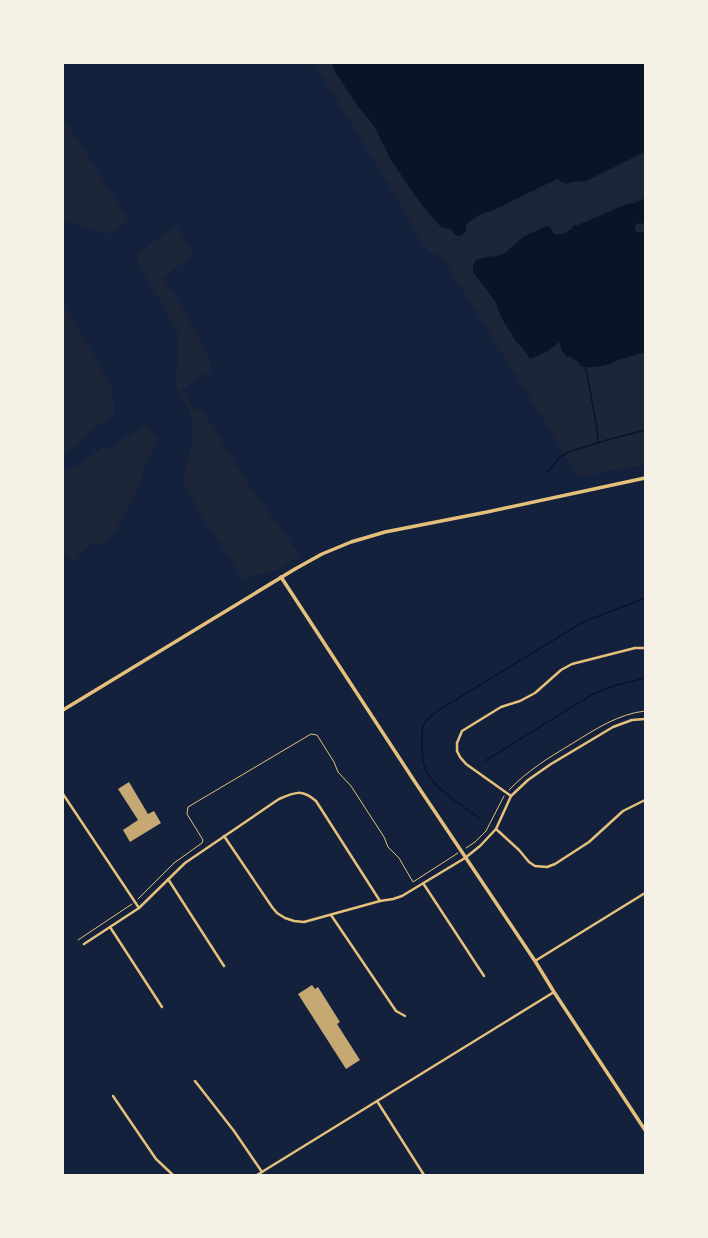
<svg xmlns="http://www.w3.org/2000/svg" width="708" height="1238" viewBox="0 0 708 1238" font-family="Signika,sans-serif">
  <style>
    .green { fill: #1d2539 }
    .water { fill: #0b132b }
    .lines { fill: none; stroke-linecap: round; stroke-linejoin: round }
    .stream { stroke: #0b132b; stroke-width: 1.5 }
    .building { fill: #c6a872 }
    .path { stroke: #e5c07b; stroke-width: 1 }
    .minor { stroke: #e5c07b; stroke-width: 2.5 }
    .tertiary { stroke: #e5c07b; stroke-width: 3.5 }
    .secondary { stroke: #e5c07b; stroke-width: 3.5 }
  </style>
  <rect width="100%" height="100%" fill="#14213d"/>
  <g class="green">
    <path d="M314,63H645V464L579,477L439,252L434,254L424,247L394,193Z"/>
    <path d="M63,117L129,221L110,234L63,221Z"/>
    <path d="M176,226L194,255L163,277L183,308L211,361L210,372L193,381L182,391L194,410L201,408L252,490L300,555L278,570L256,575L244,580L205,521L183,482L193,436L191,414L175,386L179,335L139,263L137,254Z"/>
    <path d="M63,303L112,387L114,415L92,430L68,452L63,454Z"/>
    <path d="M147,425L158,442L147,460L139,488L115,531L104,545L92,543L73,563L63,547V472L82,463L101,448L114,446L132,433Z"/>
  </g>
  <g class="water">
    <path d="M332,63H645V152L586,181L582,182L575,181L566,184L557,179L494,210C483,213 474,217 466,225V232L460,236L455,235L450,228L446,229L440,226L426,210L414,194L391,160L374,126L356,104L336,73Z"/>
    <path d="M645,198V223L636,224L635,229L637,232H645V352L618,360L611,364L596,367H582L577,361L570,357H567L562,351L559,342L548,351L530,359L521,346L517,343L501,317L495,301L473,272V266L476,260L490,256L494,257L505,253L523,237L546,226H549L554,234C562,236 569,232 574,225H578L626,204L634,203Z"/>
  </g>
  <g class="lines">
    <g class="stream">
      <path d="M585,367L587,374L597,429L598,443"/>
      <path d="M548,472L558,459L568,452L607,440L645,430"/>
      <path d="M485,761L593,694L610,687L645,678"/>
      <path d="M479,818C461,804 430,787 424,765C422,758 422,750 422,743C421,725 424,720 439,710L583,622L645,598"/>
    </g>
  </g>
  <g class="building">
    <path d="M129,782L148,814L154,811L161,823L130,842L123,830L138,820L118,789Z"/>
    <path d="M312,985L315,989L318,987L340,1022L337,1024L360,1060L346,1069L298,994Z"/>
  </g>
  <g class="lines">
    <g class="path">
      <path d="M509,790C528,770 550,757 573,743C596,729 618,714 645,711"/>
      <path d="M466,848L475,842L486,831L504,796"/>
      <path d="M138,899L174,863L202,843L203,840L187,814L188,807L311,734L317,735L334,762L338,772L351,786L384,837L388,847L399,858L413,882L458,853"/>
      <path d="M78,940L132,904"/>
    </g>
    <g class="minor">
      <path d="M63,794L139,908"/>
      <path d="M511,796L466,764L460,757L457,751V743L462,731L501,707L520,701L535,693L561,670L572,664L635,648H645"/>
      <path d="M496,829L519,850L529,862L535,866L547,867L555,864L589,842L623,811L645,800"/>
      <path d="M224,836L272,907L277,913L285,918L294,921L304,922L380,901L393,899L402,896L465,858L480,846L496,829L511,796L528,780L551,764L613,727L632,720L645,719"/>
      <path d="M168,879L224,966"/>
      <path d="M423,883L484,976"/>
      <path d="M331,915L396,1011L405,1016"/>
      <path d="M110,927L162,1007"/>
      <path d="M84,944L139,908L185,863L279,799C295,792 302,789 316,801L380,901"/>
      <path d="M535,961L645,893"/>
      <path d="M195,1081L234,1131L262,1172"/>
      <path d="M113,1096L156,1159L173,1175"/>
      <path d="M377,1101L424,1175"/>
      <path d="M257,1175L554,992"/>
    </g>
    <path class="tertiary" d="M281,577L415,782L535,961L554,992L645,1130"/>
    <path class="secondary" d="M63,710L295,569L322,554L351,542L385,532L487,512L645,478"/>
  </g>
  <rect width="708" height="1238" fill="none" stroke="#f6f1e7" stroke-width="128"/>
</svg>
